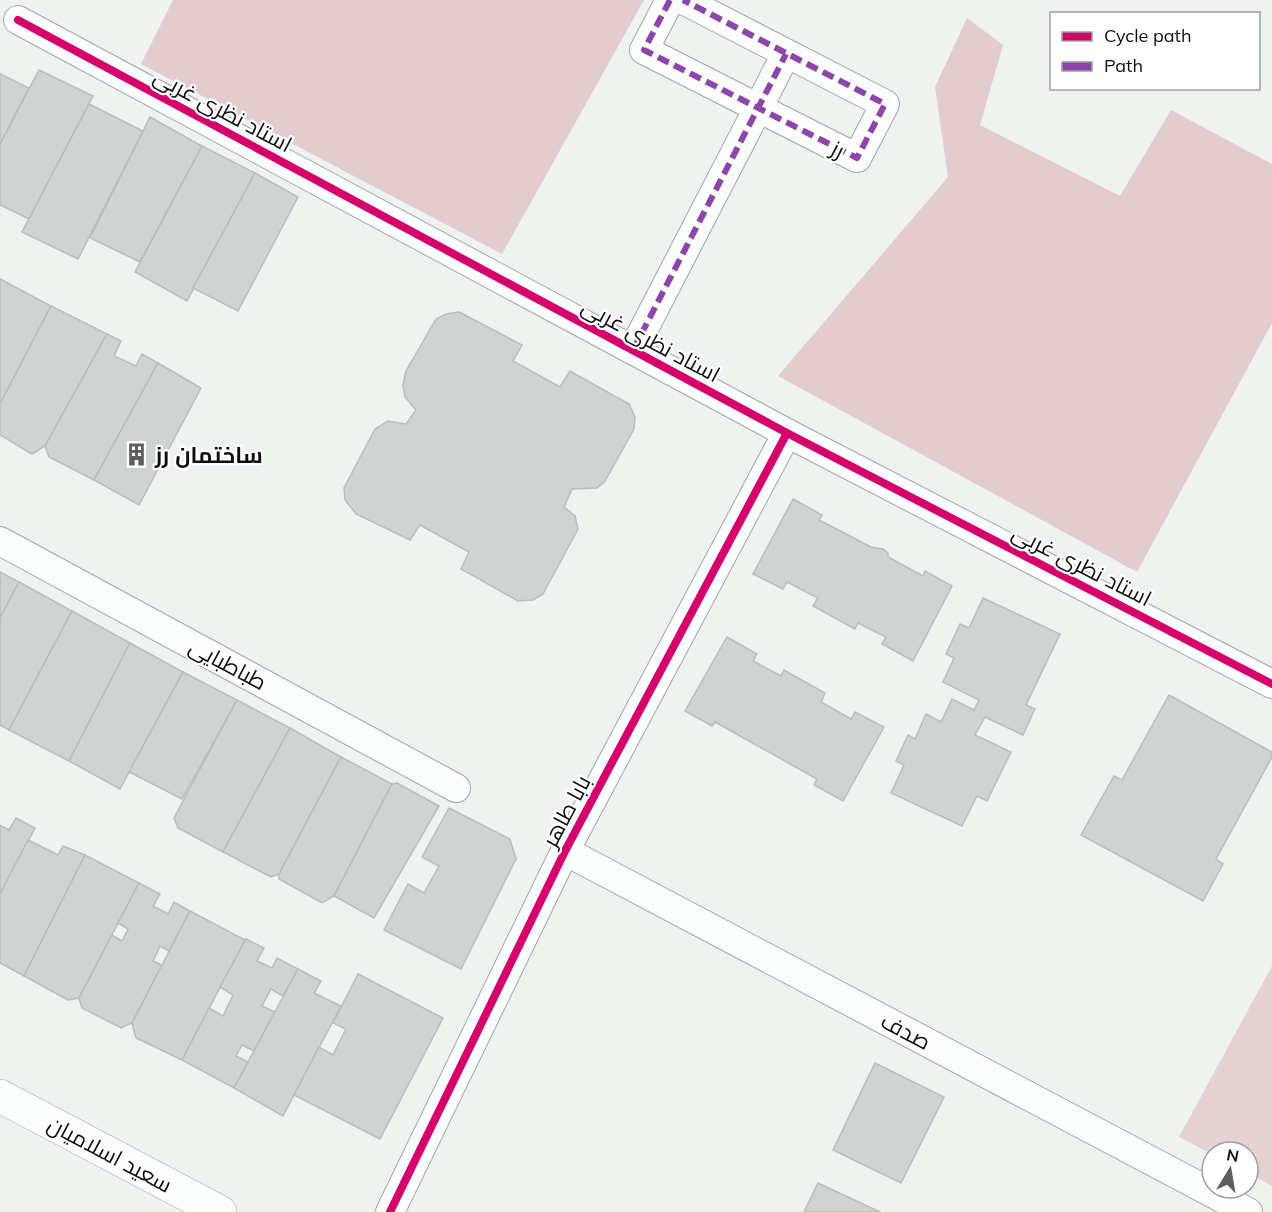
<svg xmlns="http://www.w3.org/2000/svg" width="1272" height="1212" viewBox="0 0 1272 1212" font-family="Mulish,Cairo,sans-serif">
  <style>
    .green { fill: #e6d1d3 }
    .forest { fill: #e2ccce }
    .building { fill: #cfd3d1; stroke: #b9bdbb; stroke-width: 1.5 }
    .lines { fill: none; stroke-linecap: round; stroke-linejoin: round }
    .minor-casing { stroke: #a3a7a4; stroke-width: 30 }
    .tertiary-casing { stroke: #a3a7a4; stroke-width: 34 }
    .minor { stroke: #fcfdfd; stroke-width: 28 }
    .tertiary { stroke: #fcfdfd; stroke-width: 33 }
    .quiet { stroke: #8e44ad; stroke-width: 6; stroke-dasharray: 12 6; stroke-linecap: butt }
    .cycleway-casing { stroke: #fff; stroke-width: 11 }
    .cycleway { stroke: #d6006c; stroke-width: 8 }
    .labels { text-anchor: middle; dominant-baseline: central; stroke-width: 4.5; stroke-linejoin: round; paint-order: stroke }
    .street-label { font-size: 22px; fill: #0d100e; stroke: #fff }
    .poi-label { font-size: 22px; font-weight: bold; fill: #0d100e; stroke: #fff; text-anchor: start }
  </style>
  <rect width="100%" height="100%" fill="#eef3f0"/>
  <path class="green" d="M1272,966V1186L1248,1173V1152H1212V1154L1179,1137Z"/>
  <g class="forest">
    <path d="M173,0H644L502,254L141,64Z"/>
    <path d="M967,18L1003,45L980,125L1120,196L1171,110L1272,164V323L1137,572L778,376L948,177L935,87Z"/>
  </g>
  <g class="building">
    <path d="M39,70L93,96L29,219L0,205V144Z"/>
    <path d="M0,74L29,88L0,144Z"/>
    <path d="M89,104L143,131L78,259L22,232Z"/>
    <path d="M150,117L202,146L140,262L90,238Z"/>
    <path d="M202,146L255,173L187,301L135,272Z"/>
    <path d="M255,173L298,197L238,311L193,288Z"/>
    <path d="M0,279L51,306L0,404Z"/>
    <path d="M51,306L107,334L45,446L32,454L0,435V404Z"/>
    <path d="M459,312L522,345L513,361L560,387L570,371L629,404L635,417L634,429L605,481L597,488L572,489L564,507L575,516L578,529L543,594L533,600L518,601L461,569L469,552L420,525L410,540L356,514L345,500L344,488L375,429L388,421L406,424L416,410L405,397L403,385L406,371L436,319L446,314Z"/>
    <path d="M107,334L121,341L114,356L136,366L142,354L158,363L94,480L49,457L45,446Z"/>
    <path d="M158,363L201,388L139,505L94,480Z"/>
    <path d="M793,499L822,515L819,520L871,547L883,549L888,553V557L923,576L925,571L952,586L913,661L882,644L886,637L858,623L855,629L813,606L818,598L787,582L783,589L753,574Z"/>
    <path d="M0,572L19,582L0,618Z"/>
    <path d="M19,582L72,611L9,730L0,725V618Z"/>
    <path d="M983,598L1060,634L1026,705L1035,709L1023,735L985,717L975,735L1011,752L987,801L977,796L962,826L891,793L904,765L896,761L908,735L915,739L926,714L941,722L952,699L974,710L979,700L943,682L954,658L946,654L960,624L969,628Z"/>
    <path d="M72,611L130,643L69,761L9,730Z"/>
    <path d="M727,637L757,654L753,661L781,676L784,670L825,693L821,702L851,719L855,712L884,727L843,801L814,785L817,779L715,722L712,726L685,711Z"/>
    <path d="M130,643L183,672L120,789L69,761Z"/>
    <path d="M183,672L237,700L182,799L129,772Z"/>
    <path d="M1169,695L1272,752V757L1216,859L1223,864L1203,901L1081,835L1114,776L1122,780Z"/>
    <path d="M237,700L290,728L223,852L178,828L174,818Z"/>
    <path d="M290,728L341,757L279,874L271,877L223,852Z"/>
    <path d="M341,757L392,784L334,896L322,903L279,879V874Z"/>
    <path d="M397,783L439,806L374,918L334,896L392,784Z"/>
    <path d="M449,808L510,839L516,859L461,969L384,930L408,884L424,893L439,866L422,857Z"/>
    <path d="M16,818L35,828L0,894V825L9,830Z"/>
    <path d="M28,840L58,855L63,846L85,855L24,976L0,963V894Z"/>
    <path d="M85,855L139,883L79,998L68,1000L24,976Z"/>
    <path d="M139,883L160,894L153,906L168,914L174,902L190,911L169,951L160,946L153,961L162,965L132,1023L121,1028L82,1008L79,998L112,935L122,941L128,929L118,923Z"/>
    <path d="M190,911L245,940L182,1060L136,1038L132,1023Z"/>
    <path d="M246,939L264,948L257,961L272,968L277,958L298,969L283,996L271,989L262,1006L275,1012L254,1051L242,1045L236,1056L248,1062L234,1088L182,1060L209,1008L223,1016L233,995L220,987Z"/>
    <path d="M298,969L321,981L314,993L341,1006L283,1116L234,1088Z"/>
    <path d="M358,974L443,1018L380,1139L294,1095L319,1047L333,1055L346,1029L333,1023Z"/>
    <path d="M875,1063L944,1097L901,1183L833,1150Z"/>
    <path d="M818,1183L880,1212H804Z"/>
  </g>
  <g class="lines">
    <defs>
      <g id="minor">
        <path d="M670,0L644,50L857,158L885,104L683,0"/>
        <path d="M18,20L787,433L1272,684"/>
        <path d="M633,350L786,54"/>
        <path d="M0,541L456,788"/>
        <path d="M565,851L1248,1212"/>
        <path d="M390,1212L565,851L787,433"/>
      </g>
      <path id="tertiary" d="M0,1096L220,1212"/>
    </defs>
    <use href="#minor" class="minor-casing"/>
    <use href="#tertiary" class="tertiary-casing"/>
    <use href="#minor" class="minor"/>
    <use href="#tertiary" class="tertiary"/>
    <g class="quiet">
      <path d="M670,0L644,50L857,158L885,104L683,0"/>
      <path d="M633,350L786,54"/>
    </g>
    <defs>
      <g id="cycleway">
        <path d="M18,20L787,433L1272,684"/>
        <path d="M390,1212L565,851L787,433"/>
      </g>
    </defs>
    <use href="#cycleway" class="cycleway-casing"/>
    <use href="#cycleway" class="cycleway"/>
  </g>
  <defs>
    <symbol id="building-bare" viewBox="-9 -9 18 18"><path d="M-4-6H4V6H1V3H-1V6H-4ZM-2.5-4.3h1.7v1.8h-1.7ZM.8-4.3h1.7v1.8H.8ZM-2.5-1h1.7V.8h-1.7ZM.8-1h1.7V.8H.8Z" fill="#5c5f5d" stroke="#fff" stroke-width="2.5" paint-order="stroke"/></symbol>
  </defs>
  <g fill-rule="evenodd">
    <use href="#building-bare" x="120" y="438" width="33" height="33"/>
  </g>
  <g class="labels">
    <g class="street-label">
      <text transform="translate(223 110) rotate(28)">استاد نظری غربی</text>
      <text transform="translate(838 149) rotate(27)">رز</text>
      <text transform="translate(651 340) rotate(28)">استاد نظری غربی</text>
      <text transform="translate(1082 565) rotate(27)">استاد نظری غربی</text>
      <text transform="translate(228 664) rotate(28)">طباطبایی</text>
      <text transform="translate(566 811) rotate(-62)">بابا طاهر</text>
      <text transform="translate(906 1031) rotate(28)">صدف</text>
      <text transform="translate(110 1154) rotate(28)">سعید اسلامیان</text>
    </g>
    <g class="poi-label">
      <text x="155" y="455">ساختمان رز</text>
    </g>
  </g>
  <rect x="1050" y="12" width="210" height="78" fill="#ffffff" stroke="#9e9f9f" stroke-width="1.5"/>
  <rect x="1062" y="32" width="30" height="9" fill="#d6006c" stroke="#9e9f9f" stroke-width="1.5"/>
  <text x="1104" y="42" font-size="18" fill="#0d100e">Cycle path</text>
  <rect x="1062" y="62" width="30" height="9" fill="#8e44ad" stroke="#9e9f9f" stroke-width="1.5"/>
  <text x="1104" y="72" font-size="18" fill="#0d100e">Path</text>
  <g transform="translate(1230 1170) rotate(11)"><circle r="28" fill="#ffffff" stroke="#9e9f9f" stroke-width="1.5"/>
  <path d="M0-4.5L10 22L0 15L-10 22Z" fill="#5c5f5d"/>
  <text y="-9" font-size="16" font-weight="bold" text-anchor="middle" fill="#0d100e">N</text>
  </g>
</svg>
